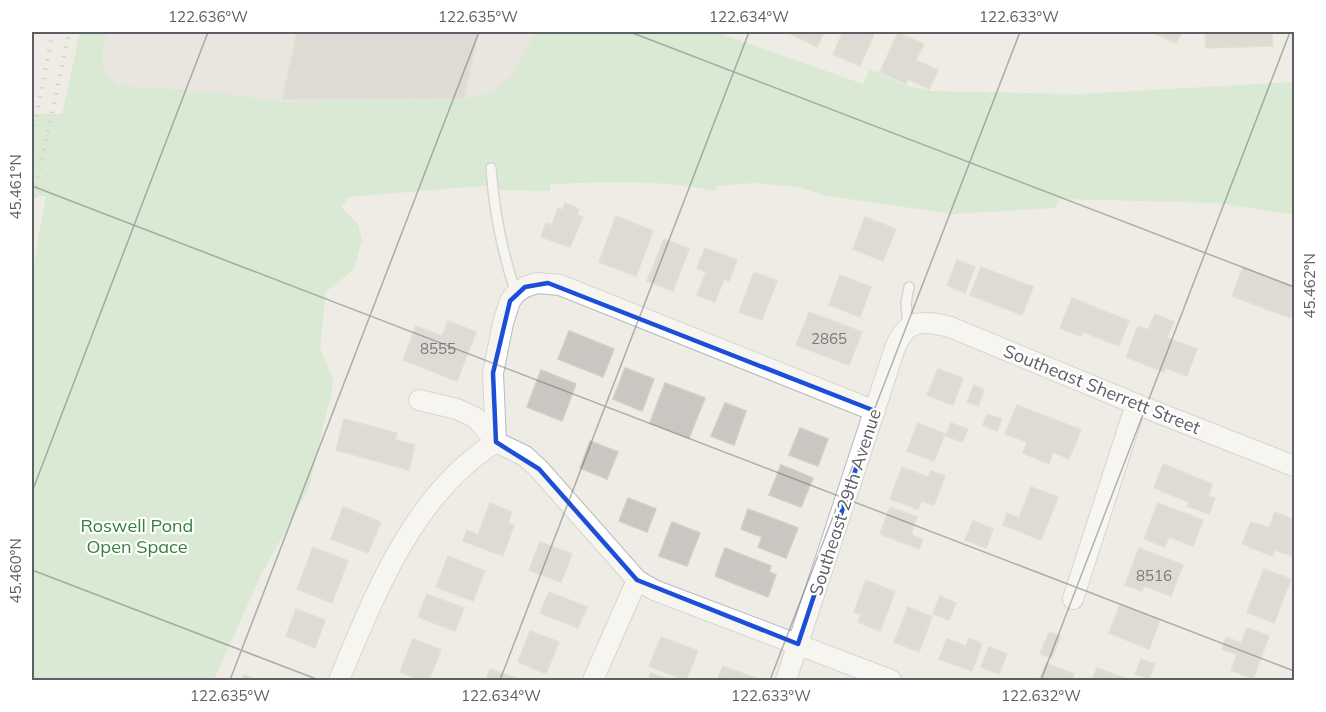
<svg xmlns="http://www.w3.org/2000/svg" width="1326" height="712" viewBox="0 0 1326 712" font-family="Mulish,sans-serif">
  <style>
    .industrial { fill: #e0ddd8 }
    .green { fill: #c1e5c1 }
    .building { fill: #cac6c1; stroke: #d3cdc2; stroke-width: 1.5 }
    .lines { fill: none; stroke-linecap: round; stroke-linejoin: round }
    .service-casing { stroke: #b6b9be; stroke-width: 12 }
    .minor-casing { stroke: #b6b9be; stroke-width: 22 }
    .service { stroke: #fff; stroke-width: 9 }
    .minor { stroke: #fff; stroke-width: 20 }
    .rail { stroke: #b4b5b5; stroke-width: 4.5; stroke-dasharray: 1.5 8; stroke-linecap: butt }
    .marked { fill: none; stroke: #1d4ed8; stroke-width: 4.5; stroke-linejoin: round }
    .ticks { fill: none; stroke: #5c6064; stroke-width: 1.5; stroke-opacity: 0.45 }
    .labels { text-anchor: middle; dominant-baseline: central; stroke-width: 4.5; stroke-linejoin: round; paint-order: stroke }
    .number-label { font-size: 15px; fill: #787a7b }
    .street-label { font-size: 18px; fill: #5c6064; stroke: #fff }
    .park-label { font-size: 18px; fill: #368139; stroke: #fff }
    .neatline { fill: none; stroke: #5c6064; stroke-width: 2 }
    .ticks-label { font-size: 15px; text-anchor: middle; fill: #5c6064 }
  </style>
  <rect width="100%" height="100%" fill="#eeece4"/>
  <path class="industrial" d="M100,32H579L564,110L83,114Z"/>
  <path class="green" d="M80,32H107C101,57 96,74 123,86L222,93L283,102L466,99L492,92L511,76L537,32H716L863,84L870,69L906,86L931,91L1079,94L1294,82V215L1217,203L1060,199L1055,208L953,214L827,196L798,187L755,183L717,186L715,191C660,179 605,182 550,184V191L499,190V185L483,186L349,197L341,207L358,224L362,240L354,269L326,292L320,348L334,381L309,488L260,577L214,680H32V271L46,196H32V114H62Z"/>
  <g class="building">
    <path d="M297,32H478L464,98L283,99Z"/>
    <path d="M790,32H824L817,47L790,34Z"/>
    <path d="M843,32H875L860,66L833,54Z"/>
    <path d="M1151,32H1182L1176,43Z"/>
    <path d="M1205,32H1272L1273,46L1206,48Z"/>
    <path d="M898,33L924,44L916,60L938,70L929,89L908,79L906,84L880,72Z"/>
    <path d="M565,203L579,209L577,215L583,217L570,247L541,237L546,223L552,225L558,208L563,210Z"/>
    <path d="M616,216L653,231L636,276L599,262Z"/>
    <path d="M865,217L896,229L883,261L853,249Z"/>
    <path d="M664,239L689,249L673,291L647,281Z"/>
    <path d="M705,248L737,260L729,281L724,279L715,302L697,295L706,272L697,268Z"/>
    <path d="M957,260L975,267L965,293L947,285Z"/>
    <path d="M981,267L1033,287L1022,315L970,295Z"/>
    <path d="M1243,267L1294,287V306L1290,318L1232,296Z"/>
    <path d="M754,272L777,281L762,320L739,312Z"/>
    <path d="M840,275L871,287L860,317L829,305Z"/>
    <path d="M1072,298L1129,321L1119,346L1083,332L1081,336L1060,328Z"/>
    <path d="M809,312L862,332L849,365L796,345Z"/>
    <path d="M1155,314L1174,322L1167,338L1197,349L1187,376L1166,368L1164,372L1126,357L1138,326L1148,330Z"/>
    <path d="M448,321L476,332L457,381L403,360L416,326L442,336Z"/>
    <path d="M569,331L614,349L603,377L558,359Z"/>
    <path d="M625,368L654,379L642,411L613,399Z"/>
    <path d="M938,369L963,378L953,405L927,395Z"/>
    <path d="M541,370L576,384L562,421L527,407Z"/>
    <path d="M665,383L705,398L689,438L650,423Z"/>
    <path d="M974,385L984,390L978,406L967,402Z"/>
    <path d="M725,403L746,411L734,445L711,436Z"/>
    <path d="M1017,405L1081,430L1069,459L1053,452L1049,464L1023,453L1027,442L1005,434Z"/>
    <path d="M987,414L1002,419L997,431L983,425Z"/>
    <path d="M344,419L397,433L395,440L415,445L409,470L336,450Z"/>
    <path d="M918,423L945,434L934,461L907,451Z"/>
    <path d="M951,423L968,429L962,442L946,436Z"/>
    <path d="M800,428L828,439L818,466L789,455Z"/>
    <path d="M590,441L618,452L607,479L580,468Z"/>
    <path d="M1163,464L1212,484L1208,496L1215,498L1209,514L1187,506L1189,502L1154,488Z"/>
    <path d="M781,465L813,478L801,507L769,495Z"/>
    <path d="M902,467L928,477L931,471L945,476L934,505L921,501L918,509L890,499Z"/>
    <path d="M1031,487L1058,497L1041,540L1003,525L1007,513L1019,518Z"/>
    <path d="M628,498L656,509L647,532L619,521Z"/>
    <path d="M490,503L512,512L508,523L514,525L503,556L463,541L467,530L478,535Z"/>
    <path d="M1158,503L1203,520L1193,546L1169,537L1165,547L1144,539Z"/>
    <path d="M343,507L381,522L368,553L331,539Z"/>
    <path d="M890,507L917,517L911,535L923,539L919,549L880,534Z"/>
    <path d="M748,509L798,528L786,558L758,547L762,537L741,529Z"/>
    <path d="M1275,512L1294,520V557L1275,550L1272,556L1242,544L1251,522L1269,528Z"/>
    <path d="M973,521L993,529L986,548L965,540Z"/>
    <path d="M672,522L700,533L687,566L659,556Z"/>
    <path d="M540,542L572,554L561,582L529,570Z"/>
    <path d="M313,547L348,561L332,603L297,589Z"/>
    <path d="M725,548L771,566L769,572L776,575L768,597L715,576Z"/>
    <path d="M1139,548L1183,565L1171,596L1144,586L1142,591L1125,585Z"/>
    <path d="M448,556L485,571L473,601L436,587Z"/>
    <path d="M1264,569L1291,579L1274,623L1247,612Z"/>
    <path d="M866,580L895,592L880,631L858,622L861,615L854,612Z"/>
    <path d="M549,592L587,607L578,628L540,613Z"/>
    <path d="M427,594L464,608L455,631L418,617Z"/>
    <path d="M940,596L956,603L949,620L933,614Z"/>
    <path d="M1120,605L1160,620L1149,649L1109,633Z"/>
    <path d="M908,607L932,617L919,652L894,642Z"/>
    <path d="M296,609L325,620L315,648L286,636Z"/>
    <path d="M1247,628L1269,636L1253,679L1231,670L1237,655L1222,649L1226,637L1241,643Z"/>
    <path d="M530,631L559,642L546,674L518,662Z"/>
    <path d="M1049,632L1061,636L1052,658L1040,654Z"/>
    <path d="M661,637L698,651L686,680L649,666Z"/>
    <path d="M969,638L982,644L972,671L939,659L947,639L966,646Z"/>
    <path d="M413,639L441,650L429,680H420L400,672Z"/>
    <path d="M989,647L1007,654L999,674L981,667Z"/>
    <path d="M1141,659L1155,664L1149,679L1135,674Z"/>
    <path d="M1046,663L1074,674L1072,680H1039Z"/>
    <path d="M723,666L755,678L754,680H717Z"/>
    <path d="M1097,668L1130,680H1092Z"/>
    <path d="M490,669L521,680H486Z"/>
    <path d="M651,673L671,680H648Z"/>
    <path d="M244,675L258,680H242Z"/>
  </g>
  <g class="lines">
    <defs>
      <g id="service">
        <path d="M491,168C494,211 502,252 516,293"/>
        <path d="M908,326L906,303L909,287"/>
      </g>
      <g id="minor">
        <path d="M419,400L457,409L476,418L496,442L525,456L539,469L637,580L654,590L891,680"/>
        <path d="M496,442L493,373L503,323L510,301L516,293L525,287L537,283L560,285L875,411"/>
        <path d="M1073,599L1136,404"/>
        <path d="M339,680C375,594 413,494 496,442"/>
        <path d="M593,680L637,580"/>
        <path d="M786,680L895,348C906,319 922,320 950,327L1136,404L1294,466"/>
      </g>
    </defs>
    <use href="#service" class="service-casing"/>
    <use href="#minor" class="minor-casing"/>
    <use href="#service" class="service"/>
    <use href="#minor" class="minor"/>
    <g class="rail">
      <path d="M32,135L53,32"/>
      <path d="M32,206L69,32"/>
    </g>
  </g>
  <path d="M0 0H1326V712H0ZM548,283L875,411L798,644L637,580L539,469L496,442L493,373L510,301L525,287Z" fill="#eeece4" fill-opacity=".55" fill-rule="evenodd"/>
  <path class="marked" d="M548,283L875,411L798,644L637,580L539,469L496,442L493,373L510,301L525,287Z"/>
  <path class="ticks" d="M630,32L1294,287M32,186L1294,671M32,492L208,32M32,570L319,680M230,680L479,32M500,680L749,32M770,680L1020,32M1041,680L1290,32"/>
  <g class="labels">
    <g class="number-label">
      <text x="829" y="338">2865</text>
      <text x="438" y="348">8555</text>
      <text x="1154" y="575">8516</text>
    </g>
    <g class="street-label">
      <text transform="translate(1102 389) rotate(22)">Southeast Sherrett Street</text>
      <text transform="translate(845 502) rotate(-72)">Southeast 29th Avenue</text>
    </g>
    <g class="park-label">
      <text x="137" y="525">Roswell Pond<tspan x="137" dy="21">Open Space</tspan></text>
    </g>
  </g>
  <rect width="1326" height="712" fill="none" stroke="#ffffff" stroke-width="66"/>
  <rect x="33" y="33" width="1260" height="646" class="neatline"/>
  <g class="ticks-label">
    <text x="208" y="22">122.636°W</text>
    <text x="478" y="22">122.635°W</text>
    <text x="749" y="22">122.634°W</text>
    <text x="1019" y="22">122.633°W</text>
    <text transform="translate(16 187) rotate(-90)" y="5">45.461°N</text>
    <text transform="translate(1310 286) rotate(-90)" y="5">45.462°N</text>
    <text transform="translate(16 571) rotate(-90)" y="5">45.460°N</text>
    <text x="230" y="701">122.635°W</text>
    <text x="501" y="701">122.634°W</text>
    <text x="771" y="701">122.633°W</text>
    <text x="1041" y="701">122.632°W</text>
  </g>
</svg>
